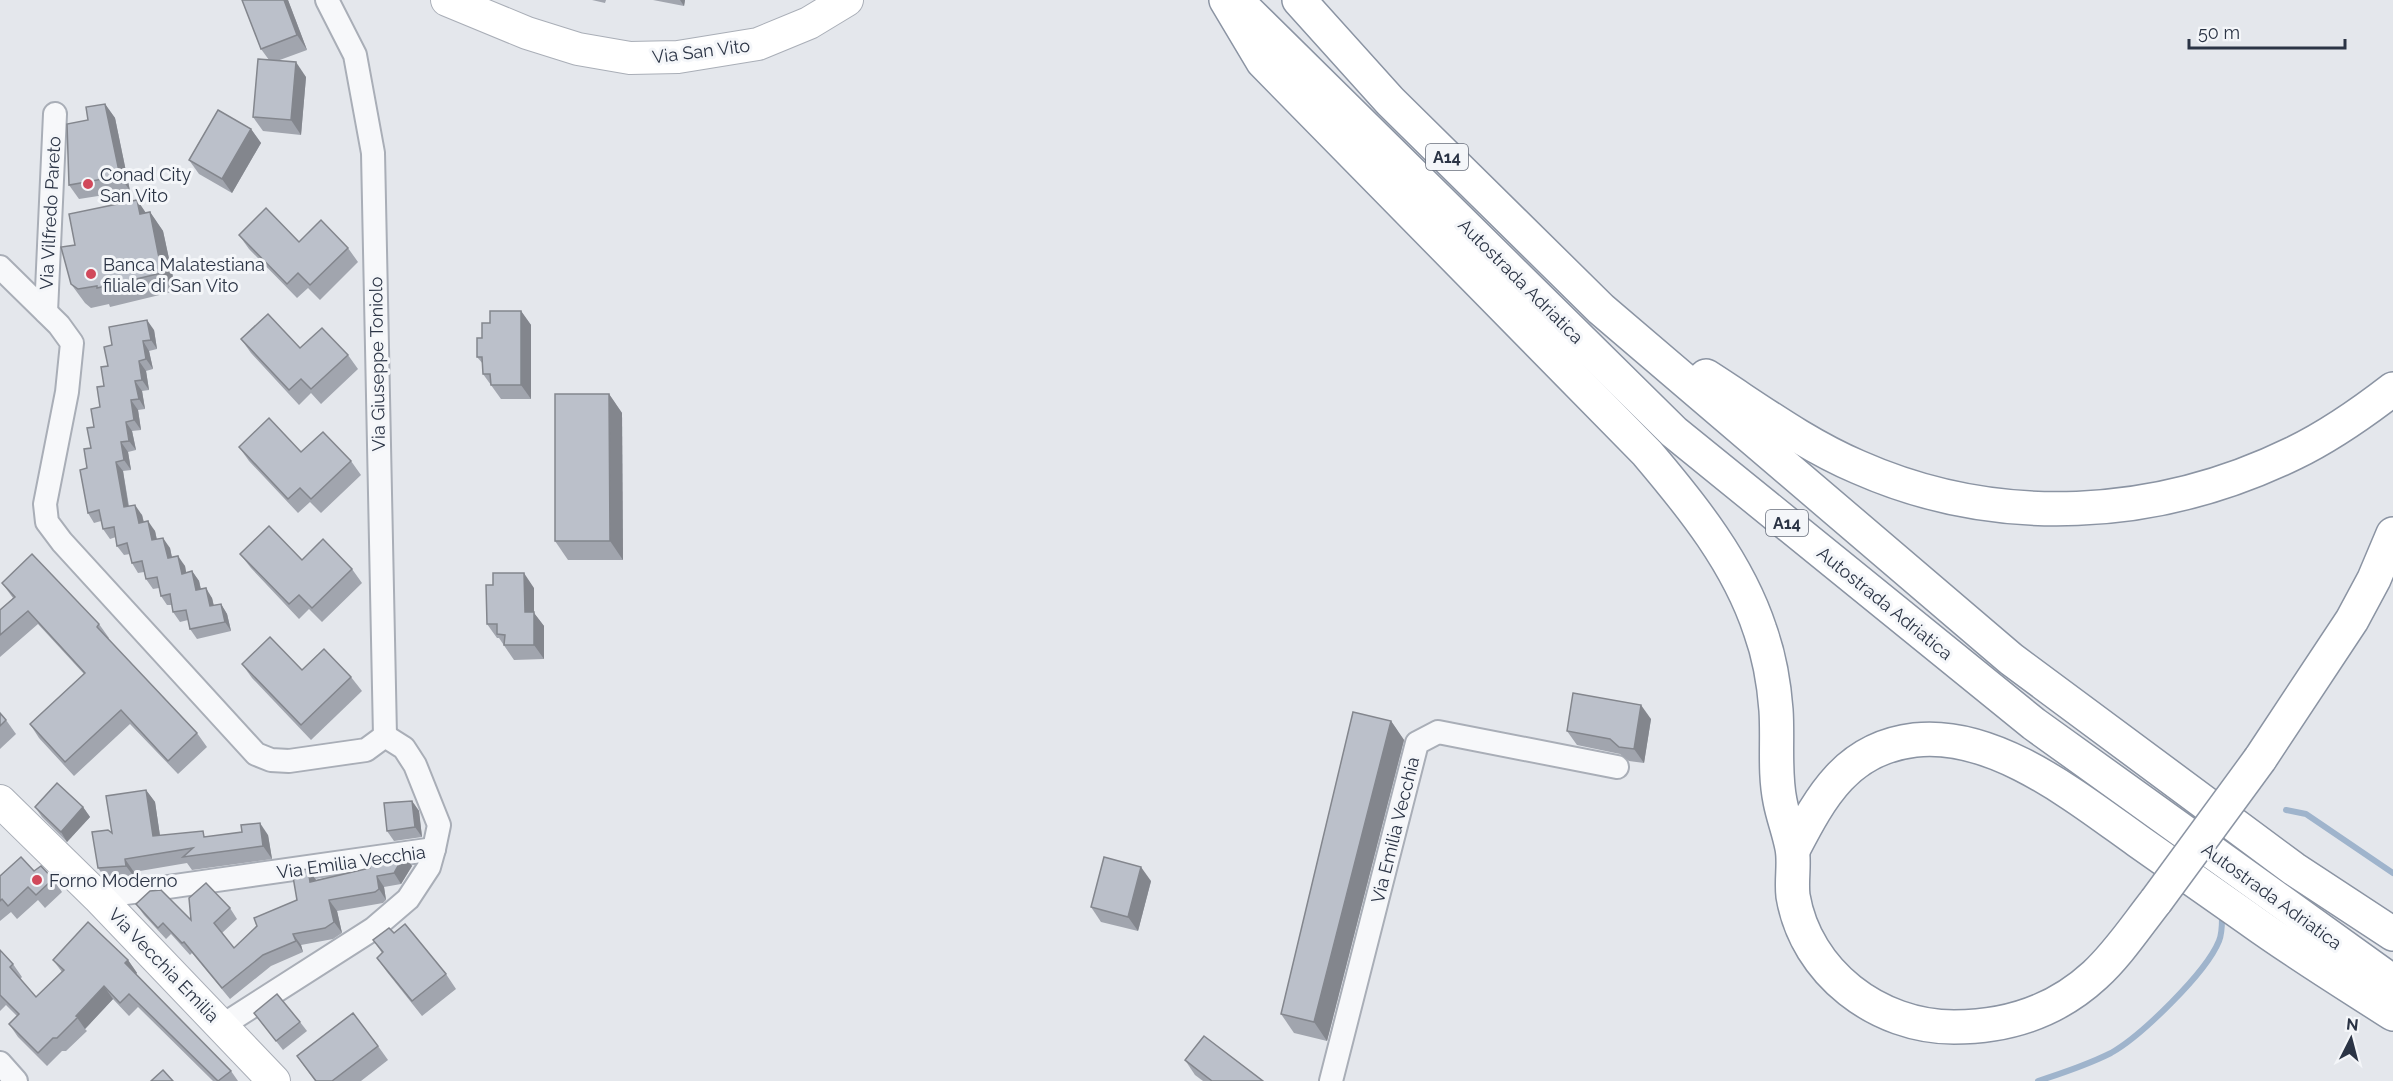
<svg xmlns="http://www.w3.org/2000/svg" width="2393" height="1081" viewBox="0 0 2393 1081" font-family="Raleway,sans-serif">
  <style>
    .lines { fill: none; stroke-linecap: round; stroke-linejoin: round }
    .stream { stroke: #9fb4cc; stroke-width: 6 }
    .street-casing { stroke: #a9aeb7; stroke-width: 26 }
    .secondary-casing { stroke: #a9aeb7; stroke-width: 34 }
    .highway-casing { stroke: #8b94a3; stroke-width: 36 }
    .street { stroke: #f7f8fa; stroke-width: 22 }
    .secondary { stroke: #fff; stroke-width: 32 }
    .highway { stroke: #fff; stroke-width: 33 }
    .highway-bridge-casing { stroke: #8b94a3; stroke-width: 36; stroke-linecap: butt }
    .highway-bridge { stroke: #fff; stroke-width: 33 }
    .wall { fill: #a1a5ae }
    .shaded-wall { fill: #83868d }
    .building { fill: #bbc0ca; stroke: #83868d; stroke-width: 1.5 }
    .poi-dot { fill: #d1495b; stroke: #f4f6f9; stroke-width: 2 }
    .labels { text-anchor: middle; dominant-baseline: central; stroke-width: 6; stroke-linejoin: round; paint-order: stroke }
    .shield { fill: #f4f6f9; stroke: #676e7b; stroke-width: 1.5 }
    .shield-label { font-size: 16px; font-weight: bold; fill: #2b3445 }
    .street-label { font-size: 18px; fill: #2b3445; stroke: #f4f6f9 }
    .poi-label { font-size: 18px; fill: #2b3445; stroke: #f4f6f9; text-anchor: start }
  </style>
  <rect width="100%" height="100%" fill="#e4e7ec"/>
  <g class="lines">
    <g class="stream">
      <path d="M2286,810L2306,814L2393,873"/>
      <path d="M2038,1081C2063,1073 2087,1065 2111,1053C2141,1036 2206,973 2219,941C2222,934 2222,925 2222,918"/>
    </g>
    <defs>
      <g id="street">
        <path d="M327,0L355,55L373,153L385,736"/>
        <path d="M0,267L59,325L72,343L67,392L45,504L47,522L62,542L256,754L271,760L289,761L366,750L385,736"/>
        <path d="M46,312L55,114"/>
        <path d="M385,736L404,748L415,765L439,825L434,849"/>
        <path d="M98,897L434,849L429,867L408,899L373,929L223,1025"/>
        <path d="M0,1063L16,1081"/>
        <path d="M1331,1081L1417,743L1438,732L1617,767"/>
      </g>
      <g id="secondary">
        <path d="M447,0L527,33L578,49L630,58L678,57L758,44L809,23L847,0"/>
        <path d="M0,801L98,897L274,1081"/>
      </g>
      <g id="highway">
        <path d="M1226,0L1263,62L1647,453C1692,506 1738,563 1760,630C1769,655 1774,683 1776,710C1778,740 1774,772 1780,801C1783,817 1789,832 1792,848C1795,863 1791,880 1793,896C1806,973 1878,1027 1954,1027C2007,1027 2056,1011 2095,975C2118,954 2137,925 2156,901"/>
        <path d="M1299,0L1390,101L1601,309L2011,659L2294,869L2393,934"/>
        <path d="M1244,8L1674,432L2034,724L2393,982"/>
        <path d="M1706,376C1756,408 1804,444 1858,467C1998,529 2157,520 2294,453C2329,436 2362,413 2393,389"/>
        <path d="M2260,759L2352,620L2374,579L2393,534"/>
        <path d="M1793,850C1821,796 1847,748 1915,740C1995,731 2076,797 2138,841C2175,867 2212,893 2249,919C2296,953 2345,983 2393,1014"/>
      </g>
    </defs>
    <use href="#street" class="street-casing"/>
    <use href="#secondary" class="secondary-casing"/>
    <use href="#highway" class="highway-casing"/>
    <use href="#street" class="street"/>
    <use href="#secondary" class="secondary"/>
    <use href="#highway" class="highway"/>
    <defs>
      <path id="highway-bridge" d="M2156,901L2260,759"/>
    </defs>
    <use href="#highway-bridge" class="highway-bridge-casing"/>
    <use href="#highway-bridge" class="highway-bridge"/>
  </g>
  <g class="wall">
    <path d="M242,0H288L307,50L277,61L306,77L301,135L263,131L253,117L269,60L261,49Z"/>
    <path d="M592,0H606L605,3Z"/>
    <path d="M653,0H685L684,6Z"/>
    <path d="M105,104L115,118L130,191L79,199L69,185L88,120Z"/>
    <path d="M251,129L261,143L232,193L199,174L189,160Z"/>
    <path d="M137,200L146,213L150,212L163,231L176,291L110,307L109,304L91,308L85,303L71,284L75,245Z"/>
    <path d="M239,235L348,248L358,262L320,300L308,288L297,298L249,249Z"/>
    <path d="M521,311L531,325V399H501L483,374V364L477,357L482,338L490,323Z"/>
    <path d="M154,330L157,349L149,351L153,369L146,371L149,390L142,391L145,409L138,410L141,430L132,431L136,450L128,452L131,470L123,471L129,506L142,515L144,522L155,531L157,540L170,548L172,557L185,566L186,573L192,571L199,581L201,589L212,598L214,606L221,604L227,614L231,631L197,639L190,629L188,620L180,622L173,612L172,605H167L161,596L159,588L153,589L146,579L144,572L138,573L132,563L130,554L124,555L117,546L116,537L110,539L103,529L101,521L94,523L88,513L87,468L94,427L100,407L112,345Z"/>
    <path d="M241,339L348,355L358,369L321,404L311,393L299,405L251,353Z"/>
    <path d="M609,394L622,413L623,560H568L555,541Z"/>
    <path d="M239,447L301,452L351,461L361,475L321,513L310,502L298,513L249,461Z"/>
    <path d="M240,554L302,560L352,569L362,583L322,622L309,609L299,619L251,568Z"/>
    <path d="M2,583L99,624L109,638L108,639L197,733L207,747L178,774L130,724L74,776L39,738L30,724L84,674L38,624L0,657V610L13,598Z"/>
    <path d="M534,588V613L544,626V659L514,660L499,638H497L487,624Z"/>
    <path d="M242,664L302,670L351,677L362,691L311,740L252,678Z"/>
    <path d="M0,713L6,720L16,734L0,749Z"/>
    <path d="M1651,719L1644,763L1629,761L1620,754L1577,745L1567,731Z"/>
    <path d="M1391,721L1404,740L1327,1041L1294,1033L1281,1014Z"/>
    <path d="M146,790L155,802L160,836L208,837L268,835L272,859L192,870L187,863L134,872L135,878L107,880L98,868L112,833Z"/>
    <path d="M412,801L419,811L422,837L394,841L387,831Z"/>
    <path d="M35,807H83L90,817L67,842L42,817Z"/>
    <path d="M404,855L412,866L401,884L384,887L386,900L383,903L337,911L342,933L333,939L301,945L303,952L271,966L230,999L192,953L190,955L171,934L166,939L144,915L136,904L191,920L230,908L237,919L222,933L234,948L297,900L308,869L316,880L370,868Z"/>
    <path d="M34,871L53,879L62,892L45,908L38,900L17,919L11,912L0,921V876Z"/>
    <path d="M1151,881L1138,931L1101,922L1091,907Z"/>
    <path d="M394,933L446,974L456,989L422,1016L387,972L377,958L382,953L373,940Z"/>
    <path d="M0,950L13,964L22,977L20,979L36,997L62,972L53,960H128L137,973L136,974L231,1071L238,1081H213L138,1007L129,1016L113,999L85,1029L87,1031L66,1051H62L47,1066L18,1037L9,1024L17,1016L6,1005L0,1011Z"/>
    <path d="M254,1013L300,1022L307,1031L283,1050Z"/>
    <path d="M378,1046L388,1060L361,1081H315L297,1056Z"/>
    <path d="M1185,1060L1263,1081H1203L1195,1075Z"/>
  </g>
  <g class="shaded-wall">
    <path d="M284,0H288L307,50L297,35Z"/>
    <path d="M680,0H685L684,6Z"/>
    <path d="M296,62L306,77L301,135L291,120Z"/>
    <path d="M105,104L115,118L130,191L120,176Z"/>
    <path d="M251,129L261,143L232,193L222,179Z"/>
    <path d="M137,200L150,219L140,214Z"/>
    <path d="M150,212L163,231L176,291L162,273Z"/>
    <path d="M521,311L531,325V399L521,385Z"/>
    <path d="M147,320L154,330L157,349L151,340Z"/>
    <path d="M143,341L149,351L153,369L146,359Z"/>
    <path d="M139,361L146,371L149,390L142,380Z"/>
    <path d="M135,381L142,391L145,409L139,399Z"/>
    <path d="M609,394L622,413L623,560L610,541Z"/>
    <path d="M131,400L138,410L141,430L134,420Z"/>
    <path d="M126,422L132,431L136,450L129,441Z"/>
    <path d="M121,442L128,452L131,470L124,460Z"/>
    <path d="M116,462L123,471L130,517L124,507Z"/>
    <path d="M135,505L142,515L146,533L139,523Z"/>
    <path d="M148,521L155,531L159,550L152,540Z"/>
    <path d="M163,538L170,548L174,568L168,558Z"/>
    <path d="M178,556L185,566L188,583L182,574Z"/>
    <path d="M192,571L199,581L203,600L196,590Z"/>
    <path d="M524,573L534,588V613L544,626V659L534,645L525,612Z"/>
    <path d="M206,588L212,598L216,616L210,606Z"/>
    <path d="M221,604L227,614L231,631L225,622Z"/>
    <path d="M1641,705L1651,719L1644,763L1634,749Z"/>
    <path d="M1391,721L1404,740L1327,1041L1314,1022Z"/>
    <path d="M146,790L155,802L162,849L153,836Z"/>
    <path d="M412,801L419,811L422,837L415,827Z"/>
    <path d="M83,807L90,817L67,842L61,832Z"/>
    <path d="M260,823L268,835L272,859L263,846Z"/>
    <path d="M404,855L412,866L401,884L394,873Z"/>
    <path d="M125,859L134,872L135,878L126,866Z"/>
    <path d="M1141,867L1151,881L1138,931L1128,917Z"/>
    <path d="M308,869L316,880L318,893L310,882Z"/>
    <path d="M377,876L384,887L386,900L379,889Z"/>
    <path d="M329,900L337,911L342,933L334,922Z"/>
    <path d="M293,934L301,945L303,952L296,941Z"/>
    <path d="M128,960L137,973L134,976L125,963Z"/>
    <path d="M104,986L113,999L85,1029L76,1016Z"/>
  </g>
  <g class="building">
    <path d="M242,0H284L297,35L261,49Z"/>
    <path d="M258,59L296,62L291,120L253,117Z"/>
    <path d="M105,104L120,176L69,185L67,124L88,120L86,107Z"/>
    <path d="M218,110L251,129L222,179L189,160Z"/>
    <path d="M137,200L140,214L150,212L162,273L97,288V286L78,289L71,284L61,247L75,245L69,214Z"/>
    <path d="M266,208L299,242L321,220L348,248L310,285L298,273L287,284L239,235Z"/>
    <path d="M490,311H521V385H491L490,374H483L482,357H477V338H482V323H490Z"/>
    <path d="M268,314L300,348L322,328L348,355L311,389L301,379L289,390L241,339Z"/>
    <path d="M147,320L151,340L143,341L146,359L139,361L142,380L135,381L139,399L131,400L134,420L126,422L129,441L121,442L124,460L116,462L124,507L135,505L139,523L148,521L152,540L163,538L168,558L178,556L182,574L192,571L196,590L206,588L210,606L221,604L225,622L190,629L186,610L173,612L170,594L161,596L157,577L146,579L142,561L132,563L127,543L117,546L114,527L103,529L99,510L88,513L80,470L87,468L84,449L91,448L87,428L94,427L91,409L100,407L97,387L104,386L101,367L108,366L104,347L112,345L109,327Z"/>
    <path d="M555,394H609L610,541H555Z"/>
    <path d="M269,418L301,452L323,432L351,461L311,499L300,488L288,499L239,447Z"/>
    <path d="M269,526L302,560L323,539L352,569L312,608L299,595L289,604L240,554Z"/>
    <path d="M32,554L99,624L97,627L197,733L168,761L121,710L65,762L30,724L85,673L28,611L0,635V610L15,597L2,583Z"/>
    <path d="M493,573H524L525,612H534V645H504L505,635L497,634V624H487L486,585H493Z"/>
    <path d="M270,637L302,670L324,649L351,677L301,725L242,664Z"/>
    <path d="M1573,693L1641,705L1634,749L1619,747L1610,739L1567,731Z"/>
    <path d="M1353,712L1391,721L1314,1022L1281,1014Z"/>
    <path d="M0,713L6,720L0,726Z"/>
    <path d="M57,783L83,807L61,832L35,807Z"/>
    <path d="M146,790L153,836L203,831L204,837L242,832L241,825L260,823L263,846L183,857L193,848L125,859L126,866L98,868L92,832L108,830L112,833L106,796Z"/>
    <path d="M412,801L415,827L387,831L384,803Z"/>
    <path d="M404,855L394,873L377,876L379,889L375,892L329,900L334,922L325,928L293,934L296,941L263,955L222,988L184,942L182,943L163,923L158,928L136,904L150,891L161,890L191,920L189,898L206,883L230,908L214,923L234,948L257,926L254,918L297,900L292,871L308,869L310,882L370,868L369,860Z"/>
    <path d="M21,857L34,871L41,866L53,879L36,895L28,887L8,906L2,899L0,901V876Z"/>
    <path d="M1104,857L1141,867L1128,917L1091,907Z"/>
    <path d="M88,922L128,960L125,963L231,1071L218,1081L129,994L120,1003L104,986L76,1016L78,1017L57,1038H53L38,1053L9,1024L19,1014L0,995V950L13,964L10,967L36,997L64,970L53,960Z"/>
    <path d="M405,924L446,974L412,1001L377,958L383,952L373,940L389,928L394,933Z"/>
    <path d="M277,994L300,1022L276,1041L254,1013Z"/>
    <path d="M353,1013L378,1046L332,1081H316L297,1056Z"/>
    <path d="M1204,1036L1263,1081H1212L1185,1060Z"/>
    <path d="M163,1070L173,1081H151Z"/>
  </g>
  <g class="poi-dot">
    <circle cx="88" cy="184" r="6"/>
    <circle cx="91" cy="274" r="6"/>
    <circle cx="37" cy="880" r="6"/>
  </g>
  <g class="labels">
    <g class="shield">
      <rect x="1426" y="144" width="42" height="26" rx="4.5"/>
      <rect x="1766" y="510" width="42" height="26" rx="4.5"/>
    </g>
    <g class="shield-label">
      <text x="1447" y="157">A14</text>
      <text x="1787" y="523">A14</text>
    </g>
    <g class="street-label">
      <text transform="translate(701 51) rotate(-7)">Via San Vito</text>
      <text transform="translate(50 213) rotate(-87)">Via Vilfredo Pareto</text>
      <text transform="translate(1521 281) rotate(45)">Autostrada Adriatica</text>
      <text transform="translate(377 364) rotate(-91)">Via Giuseppe Toniolo</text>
      <text transform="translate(1885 603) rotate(39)">Autostrada Adriatica</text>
      <text transform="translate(1395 830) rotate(-76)">Via Emilia Vecchia</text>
      <text transform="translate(351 862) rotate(-8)">Via Emilia Vecchia</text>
      <text transform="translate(2272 896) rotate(36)">Autostrada Adriatica</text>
      <text transform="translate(164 965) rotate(46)">Via Vecchia Emilia</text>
    </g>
    <g class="poi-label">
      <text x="100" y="174">Conad City<tspan x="100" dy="21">San Vito</tspan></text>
      <text x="103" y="264">Banca Malatestiana<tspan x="103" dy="21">filiale di San Vito</tspan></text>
      <text x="49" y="880">Forno Moderno</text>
    </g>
  </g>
  <g transform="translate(2351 1039) rotate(6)" stroke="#f4f6f9" stroke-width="4.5" paint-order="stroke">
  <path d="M0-4.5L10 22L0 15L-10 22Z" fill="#2b3445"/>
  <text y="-9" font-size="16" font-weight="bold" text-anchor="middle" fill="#2b3445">N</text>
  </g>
  <path d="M2189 39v9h156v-9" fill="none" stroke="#2b3445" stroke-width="3"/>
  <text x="2198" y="39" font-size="18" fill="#2b3445" stroke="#f4f6f9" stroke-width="4.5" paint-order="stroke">50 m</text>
</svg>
